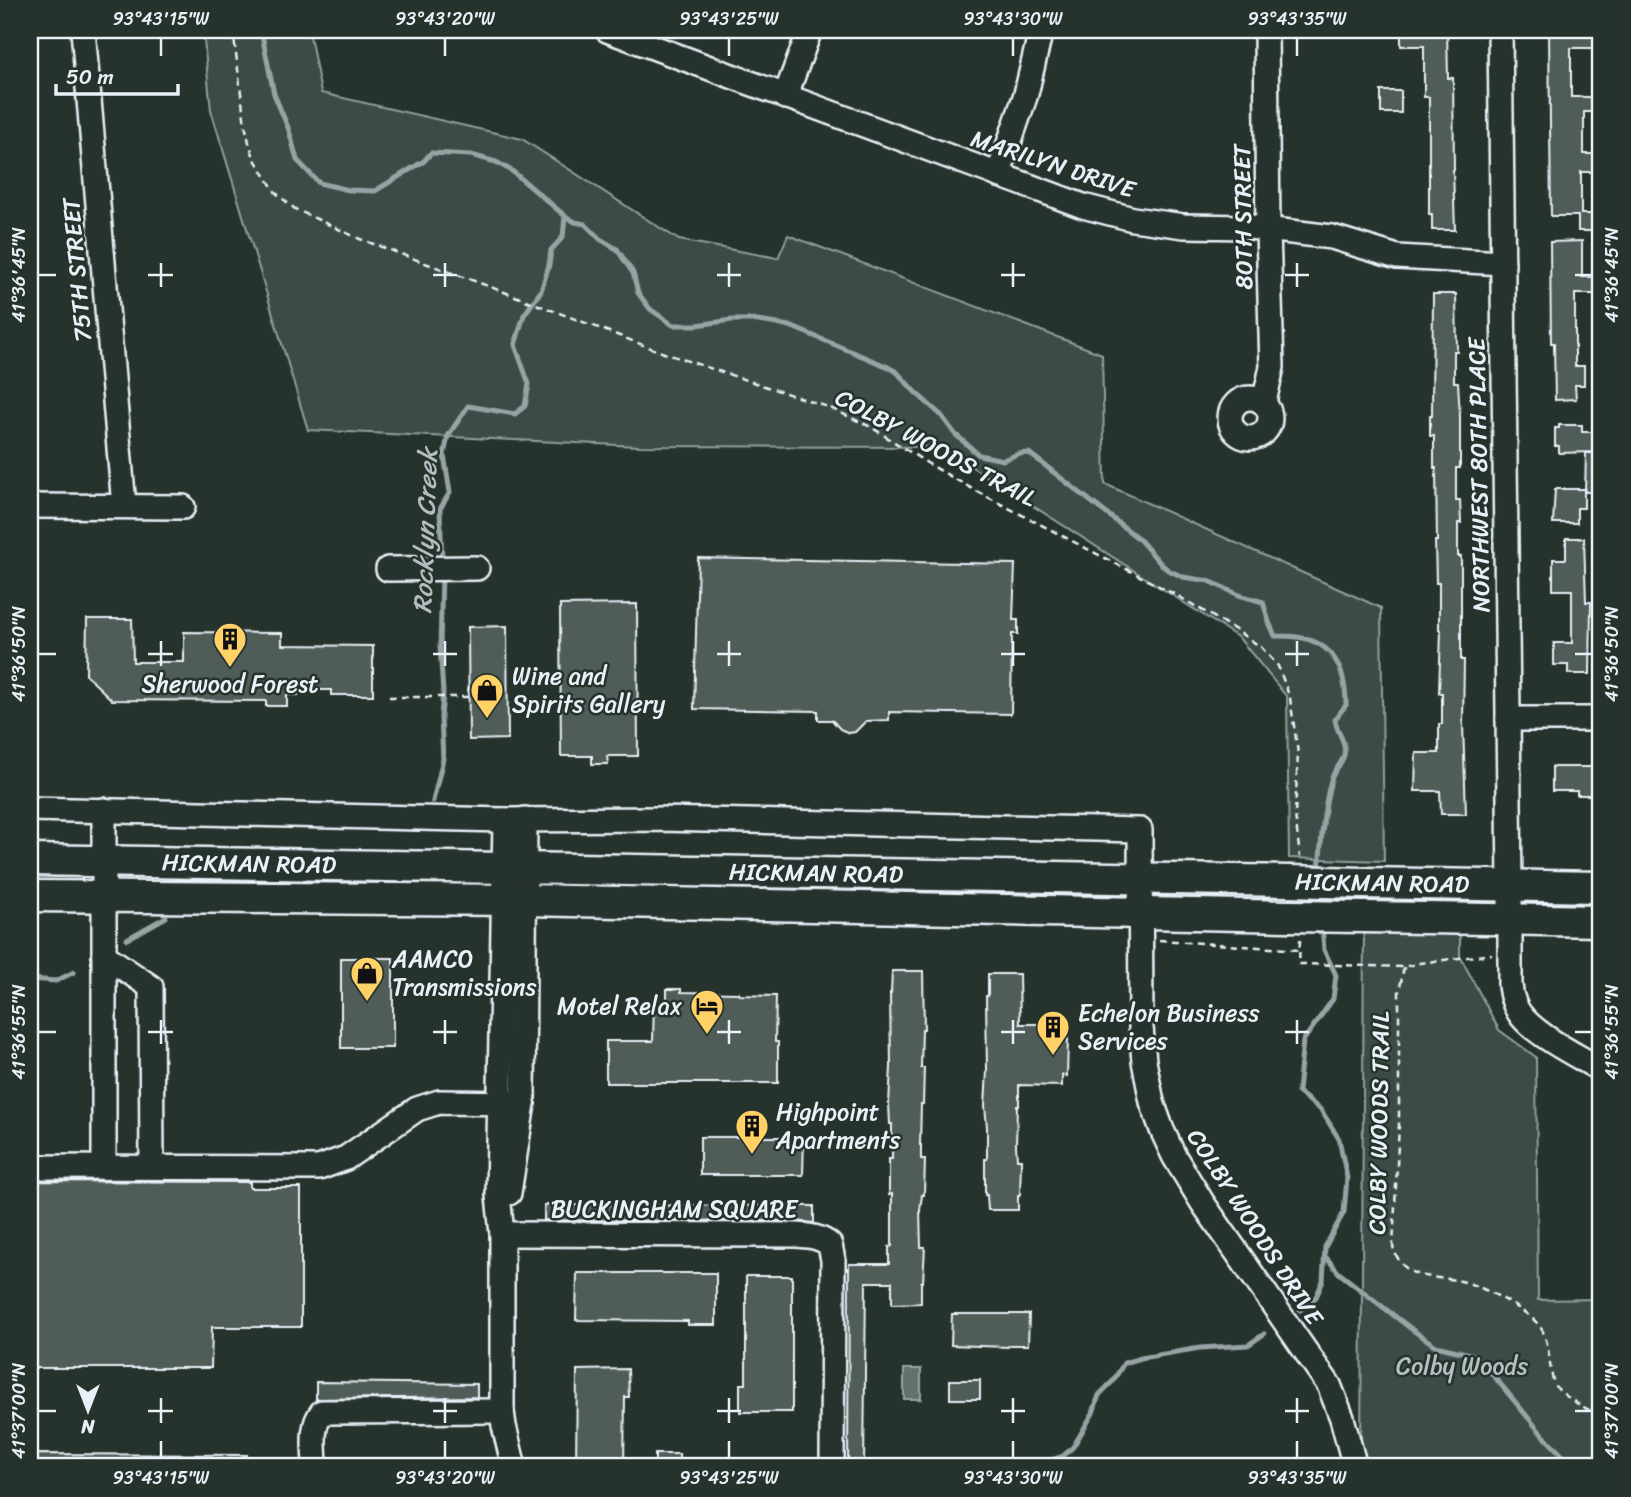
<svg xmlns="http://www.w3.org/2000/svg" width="1631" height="1497" viewBox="0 0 1631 1497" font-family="Sriracha,sans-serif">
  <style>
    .green { fill: #3e4b47; stroke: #939ea0; stroke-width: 2 }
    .water { fill: #636f6d; stroke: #98a3a5; stroke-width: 2 }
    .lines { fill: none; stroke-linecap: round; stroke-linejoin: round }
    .stream { stroke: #98a3a5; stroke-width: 5 }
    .building { fill: #505c59; stroke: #e8f1f8; stroke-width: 2 }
    .minor-casing { stroke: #e8f1f8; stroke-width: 28 }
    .major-casing { stroke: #e8f1f8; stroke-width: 35 }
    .path { stroke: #e8f1f8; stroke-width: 2.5; stroke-dasharray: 7 5; stroke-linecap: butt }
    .minor { stroke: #26332d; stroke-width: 23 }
    .major { stroke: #26332d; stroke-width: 30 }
    .major-bridge-casing { stroke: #e8f1f8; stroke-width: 35; stroke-linecap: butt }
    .major-bridge { stroke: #26332d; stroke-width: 30 }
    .ticks { fill: none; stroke: #e8f1f8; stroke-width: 2.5 }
    .labels { text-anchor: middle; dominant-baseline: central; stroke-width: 5; stroke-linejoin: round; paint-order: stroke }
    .street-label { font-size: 24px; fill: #e8f1f8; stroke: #26332d }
    .poi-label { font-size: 24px; fill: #e8f1f8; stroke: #26332d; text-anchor: start }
    .park-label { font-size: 24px; fill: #b5bfc3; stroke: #26332d }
    .water-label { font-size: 26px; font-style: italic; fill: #b3bdc0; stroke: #26332d }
    .neatline { fill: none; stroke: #e8f1f8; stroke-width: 2.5 }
    .ticks-label { font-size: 18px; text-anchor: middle; fill: #e8f1f8 }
  </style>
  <rect width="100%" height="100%" fill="#26332d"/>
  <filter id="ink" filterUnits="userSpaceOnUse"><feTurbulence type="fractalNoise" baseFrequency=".0143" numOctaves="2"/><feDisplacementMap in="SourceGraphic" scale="14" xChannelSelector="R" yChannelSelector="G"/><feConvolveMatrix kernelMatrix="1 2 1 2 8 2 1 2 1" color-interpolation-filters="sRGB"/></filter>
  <g filter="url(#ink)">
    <g class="green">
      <path d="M203,30H309L321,93L522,139L679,240L778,258L788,235L1102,354L1105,484L1381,608L1384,861L1289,858L1287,697L1239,638L941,447L638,446L308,430L211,110Z"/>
      <path d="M1364,917L1460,918V956L1499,1030L1536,1057L1538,1300L1601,1299V1467H1361Z"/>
    </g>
    <rect class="water" x="904" y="1369" width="17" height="30"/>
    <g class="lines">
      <g class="stream">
        <path d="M261,30L274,94L289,130L297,160L319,183L349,190L375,191L424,161L431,153L471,155L496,162L512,171L565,216L575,222L585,224L600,239L617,249L633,273L638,293L650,309L673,325H697L732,320H752L790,326L886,366L897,372L915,392L941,415L955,434L979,455L1003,460L1018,454L1029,453L1139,539L1161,564L1168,570L1183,577L1209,581L1239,595L1263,602L1269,622L1275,636C1282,636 1290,636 1297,637C1335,642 1346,672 1346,705L1335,719C1336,732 1347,741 1344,755C1342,764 1333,771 1331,780C1323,810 1321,842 1319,873"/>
        <path d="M442,561L440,509L450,492L444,455L448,436L468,406L515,414L525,406L529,384L515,345L524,315L541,291L549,265L551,250L563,237L565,216"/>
        <path d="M433,801L443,759L441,717L443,693L440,646L442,575"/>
        <path d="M127,939L166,917"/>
        <path d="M30,979L56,981L74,972"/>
        <path d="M1325,1256L1339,1273L1414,1331L1436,1346L1474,1355L1493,1375L1540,1432L1564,1457L1585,1467"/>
        <path d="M1300,1310L1316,1297L1323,1281L1325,1247L1344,1212L1347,1178L1339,1139L1321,1110L1298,1092L1303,1041L1333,999L1336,975L1324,950L1322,925"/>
        <path d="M1030,1467L1063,1456L1073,1447L1093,1413L1099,1395L1113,1381L1124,1363L1141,1358L1200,1348L1248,1345L1264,1334"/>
      </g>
    </g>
    <g class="building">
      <path d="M1424,30H1447L1448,78H1453L1454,170H1453L1455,230H1432V214H1429V97H1424V46H1401V32H1424Z"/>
      <path d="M1549,30H1598V48H1571V97H1594V112H1584V154H1601V172H1581V214H1595V231H1578V216H1551Z"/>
      <rect x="1381" y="91" width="20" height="22"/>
      <path d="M1582,241V277H1601V294H1575V366H1584V385H1575L1576,399L1555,400L1554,343H1551L1550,242Z"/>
      <path d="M1433,294H1456L1457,351H1454V382H1458L1460,416V468H1456V500H1460L1461,523H1458V556H1461V660H1464L1463,724L1466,814H1441L1440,791H1415L1416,753H1439V724H1442V693H1439L1441,630H1439V583H1436L1435,541H1437L1436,468H1434V436H1430V416H1432Z"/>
      <path d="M1559,425H1582V432H1593V452L1559,453V446H1555V428H1559Z"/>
      <path d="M1586,453H1601V492H1585Z"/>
      <path d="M1555,489H1584V508H1577V523H1553Z"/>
      <path d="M1566,538H1584L1586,602H1591L1590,674H1568V665H1554V643H1572V590H1553V559H1566Z"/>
      <path d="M698,558L1015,564L1013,620H1018V634H1012L1011,714L889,712V720L866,721L855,732L849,733L840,729L832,720H818V711L694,709Z"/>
      <path d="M637,604L638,756H607L608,764H592V756H561L560,605Z"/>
      <path d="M87,619H132L133,662H184V632L282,633V645L373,646V695H331V690H298V695H287V706H266V701L112,700L86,675Z"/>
      <path d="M507,626L508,739L469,740L468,627Z"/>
      <path d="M1552,767H1594V795H1577V791H1552Z"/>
      <rect x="341" y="958" width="52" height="90"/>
      <path d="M892,971H923L924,1029H922L921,1068H924L923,1104H921L920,1145H921V1159H925L924,1195H922L920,1210L921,1247H925L923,1282H921V1303L892,1304V1282H866L864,1467H848L849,1264H889V1247L892,1246V1194L889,1195V1159H892V1124H890L889,1104L891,1067L890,993H891Z"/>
      <path d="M988,974H1019L1020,1024H1061V1038L1068,1039L1067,1076L1062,1075V1086L1019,1085V1106H1017L1016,1146L1017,1159H1021L1020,1195H1018V1210H988L987,1195H985V1159H987V1127L985,1106L987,1070L986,996H988Z"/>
      <path d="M667,989H681V992L739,993V995L776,996L775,1042H778V1083H606V1041H653L654,1002L667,1001Z"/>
      <path d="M700,1137H804L803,1175H700Z"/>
      <path d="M30,1181L250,1182V1188H301V1327H212L211,1368H30Z"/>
      <path d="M544,1205L814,1206V1223L796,1221L544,1220Z"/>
      <path d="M577,1273H716V1325H688V1321L576,1320Z"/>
      <path d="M746,1276H792V1412H740V1384H746Z"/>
      <path d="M952,1314H1029L1028,1345H1009L1008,1347L951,1345Z"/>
      <path d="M628,1369L629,1397H625L624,1467H576L577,1370Z"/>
      <rect x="950" y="1380" width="30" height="19"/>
      <path d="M316,1382L477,1384V1397L316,1399Z"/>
      <path d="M30,1454L247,1455V1467H30Z"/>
      <rect x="655" y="1454" width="24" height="13"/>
    </g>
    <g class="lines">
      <defs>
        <g id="minor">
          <path d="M83,30L124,506"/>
          <path d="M607,30L1083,206L1133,219L1184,226L1250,227L1332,237L1397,257L1503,263"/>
          <path d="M1500,30L1510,885V985C1511,997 1516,1011 1525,1020C1543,1039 1578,1056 1601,1070"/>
          <path d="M785,97L810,30"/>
          <path d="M998,175L1026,94L1041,30"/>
          <circle cx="1250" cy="418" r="20"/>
          <path d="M1264,402L1272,367L1268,230L1266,30"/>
          <path d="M30,506L183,507"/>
          <path d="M388,569L477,568"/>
          <path d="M1508,719H1601"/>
          <path d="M30,809L505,820L659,819L1140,830L1141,1027L1144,1061L1152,1102L1162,1130L1174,1156L1202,1202L1329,1385L1342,1418L1355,1467"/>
          <path d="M104,810V1167"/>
          <path d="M505,820L498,1195L502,1234V1411L504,1426L514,1467"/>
          <path d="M104,955L151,987L152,1167"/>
          <path d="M30,1167L319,1168L346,1158L417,1109L439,1102L523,1103"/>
          <path d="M509,1193L523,1103L525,819"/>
          <path d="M502,1234L796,1235C808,1236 820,1236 830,1245L833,1260L832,1467"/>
          <path d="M315,1467C315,1450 310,1427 322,1412L502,1411"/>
        </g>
        <g id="major">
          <path id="s1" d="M30,860L1289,881"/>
          <path d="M1363,883L1601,887"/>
          <path d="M30,896L525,900L1288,916"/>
          <path d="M1364,917L1601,921"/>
        </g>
      </defs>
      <use href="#minor" class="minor-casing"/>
      <use href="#major" class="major-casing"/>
      <g class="path">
        <path d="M233,30L245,125L249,142L254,158L276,193L295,209L360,239L515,296L664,353L828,407L871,427L927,463L976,491L1178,596L1234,629L1261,647L1278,666L1290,698L1298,753L1295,814L1300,857"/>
        <path d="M389,697H467L469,686"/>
        <path d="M1159,940L1299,950"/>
        <path d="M1300,940L1299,964H1303L1404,967L1420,963L1492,954"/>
        <path d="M1404,967L1399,992V1124L1393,1247C1396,1257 1402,1267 1412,1272C1425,1278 1447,1278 1461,1281C1482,1286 1522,1307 1537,1323C1552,1339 1547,1366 1555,1386C1567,1399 1585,1408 1601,1416"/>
      </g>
      <use href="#minor" class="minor"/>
      <use href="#major" class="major"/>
      <defs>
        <g id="major-bridge">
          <path d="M1289,881L1363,883"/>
          <path d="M1288,916L1364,917"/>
        </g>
      </defs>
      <use href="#major-bridge" class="major-bridge-casing"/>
      <use href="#major-bridge" class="major-bridge"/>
    </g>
  </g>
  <path class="ticks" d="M161,38V56M445,38V56M729,38V56M1013,38V56M1297,38V56M161,263V287M445,263V287M729,263V287M1013,263V287M1297,263V287M38,275H56M148,275H173M433,275H457M717,275H741M1001,275H1025M1285,275H1309M1575,275H1592M161,641V666M445,641V666M729,641V666M1013,641V666M1297,641V666M38,654H56M148,654H173M433,654H457M717,654H741M1001,654H1025M1285,654H1309M1575,654H1592M161,1020V1044M445,1020V1044M729,1020V1044M1013,1020V1044M1297,1020V1044M38,1032H56M148,1032H173M433,1032H457M717,1032H741M1001,1032H1025M1285,1032H1309M1575,1032H1592M161,1398V1423M445,1398V1423M729,1398V1423M1013,1398V1423M1297,1398V1423M38,1411H56M148,1411H173M433,1411H457M717,1411H741M1001,1411H1025M1285,1411H1309M1575,1411H1592M161,1441V1458M445,1441V1458M729,1441V1458M1013,1441V1458M1297,1441V1458"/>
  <defs>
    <symbol id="building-pin" viewBox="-11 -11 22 30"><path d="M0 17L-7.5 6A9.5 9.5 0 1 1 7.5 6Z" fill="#ffd166" stroke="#26332d"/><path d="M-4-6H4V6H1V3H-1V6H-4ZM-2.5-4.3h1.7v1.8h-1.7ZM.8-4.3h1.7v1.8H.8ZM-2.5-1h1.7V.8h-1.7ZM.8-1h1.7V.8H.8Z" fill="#111"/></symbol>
    <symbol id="shop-pin" viewBox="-11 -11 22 30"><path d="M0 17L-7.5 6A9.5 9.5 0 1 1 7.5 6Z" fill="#ffd166" stroke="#26332d"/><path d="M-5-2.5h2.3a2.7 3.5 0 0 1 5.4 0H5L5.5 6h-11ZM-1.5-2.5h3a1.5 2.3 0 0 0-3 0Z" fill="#111"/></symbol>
    <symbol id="hotel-pin" viewBox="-11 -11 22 30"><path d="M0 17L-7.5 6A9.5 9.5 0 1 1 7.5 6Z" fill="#ffd166" stroke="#26332d"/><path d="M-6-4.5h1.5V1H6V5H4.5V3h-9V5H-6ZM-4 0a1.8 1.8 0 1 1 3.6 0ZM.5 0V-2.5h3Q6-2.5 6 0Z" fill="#111"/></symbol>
  </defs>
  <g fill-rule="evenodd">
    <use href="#building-pin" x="211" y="620" width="38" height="52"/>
    <use href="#shop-pin" x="468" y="671" width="38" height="52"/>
    <use href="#shop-pin" x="348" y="954" width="38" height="52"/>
    <use href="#hotel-pin" x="688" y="987" width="38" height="52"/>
    <use href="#building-pin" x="1034" y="1008" width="38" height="52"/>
    <use href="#building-pin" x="733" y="1107" width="38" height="52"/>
  </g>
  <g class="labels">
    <g class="street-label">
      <text transform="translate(1053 164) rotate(18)">MARILYN DRIVE</text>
      <text transform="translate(1243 217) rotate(-91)">80TH STREET</text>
      <text transform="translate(77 270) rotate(-95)">75TH STREET</text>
      <text transform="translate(936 448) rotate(28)">COLBY WOODS TRAIL</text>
      <text transform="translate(1479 475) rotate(-91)">NORTHWEST 80TH PLACE</text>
      <text stroke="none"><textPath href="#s1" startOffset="219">HICKMAN ROAD</textPath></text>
      <text stroke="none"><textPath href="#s1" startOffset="786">HICKMAN ROAD</textPath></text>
      <text transform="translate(1382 883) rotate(1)">HICKMAN ROAD</text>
      <text transform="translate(1379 1123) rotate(-89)">COLBY WOODS TRAIL</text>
      <text x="674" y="1209">BUCKINGHAM SQUARE</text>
      <text transform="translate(1255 1227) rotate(57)">COLBY WOODS DRIVE</text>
    </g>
    <g class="poi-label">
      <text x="512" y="676">Wine and<tspan x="512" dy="28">Spirits Gallery</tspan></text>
      <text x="230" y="684" text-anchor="middle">Sherwood Forest</text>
      <text x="392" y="959">AAMCO<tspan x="392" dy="28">Transmissions</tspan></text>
      <text x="682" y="1006" text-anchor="end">Motel Relax</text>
      <text x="1078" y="1013">Echelon Business<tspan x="1078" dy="28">Services</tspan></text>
      <text x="776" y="1112">Highpoint<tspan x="776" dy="28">Apartments</tspan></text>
    </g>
    <g class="park-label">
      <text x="1462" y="1366">Colby Woods</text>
    </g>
    <g class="water-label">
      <text transform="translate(425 531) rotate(-88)">Rocklyn Creek</text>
    </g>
  </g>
  <rect width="1631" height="1497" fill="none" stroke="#26332d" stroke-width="77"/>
  <g transform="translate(88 1410) rotate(180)" stroke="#26332d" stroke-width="5" paint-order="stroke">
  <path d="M0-5L12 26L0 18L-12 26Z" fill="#e8f1f8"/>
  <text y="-10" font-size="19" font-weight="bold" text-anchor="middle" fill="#e8f1f8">N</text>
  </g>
  <path d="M56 84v10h122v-10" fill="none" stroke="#e8f1f8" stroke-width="3.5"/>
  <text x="66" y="84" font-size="21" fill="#e8f1f8" stroke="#26332d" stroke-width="5" paint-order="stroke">50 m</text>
  <rect x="38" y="38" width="1554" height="1420" class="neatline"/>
  <g class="ticks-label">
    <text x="161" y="25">93°43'15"W</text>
    <text x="445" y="25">93°43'20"W</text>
    <text x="729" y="25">93°43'25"W</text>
    <text x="1013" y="25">93°43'30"W</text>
    <text x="1297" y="25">93°43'35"W</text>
    <text transform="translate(1612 275) rotate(-90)" y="6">41°36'45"N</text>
    <text transform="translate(19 275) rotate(-90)" y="6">41°36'45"N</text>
    <text transform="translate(1612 654) rotate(-90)" y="6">41°36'50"N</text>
    <text transform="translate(19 654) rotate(-90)" y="6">41°36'50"N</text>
    <text transform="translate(1612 1032) rotate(-90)" y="6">41°36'55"N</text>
    <text transform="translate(19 1032) rotate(-90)" y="6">41°36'55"N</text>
    <text transform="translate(1612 1411) rotate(-90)" y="6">41°37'00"N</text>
    <text transform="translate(19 1411) rotate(-90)" y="6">41°37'00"N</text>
    <text x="161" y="1484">93°43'15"W</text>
    <text x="445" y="1484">93°43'20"W</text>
    <text x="729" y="1484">93°43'25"W</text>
    <text x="1013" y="1484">93°43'30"W</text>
    <text x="1297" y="1484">93°43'35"W</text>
  </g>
</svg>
